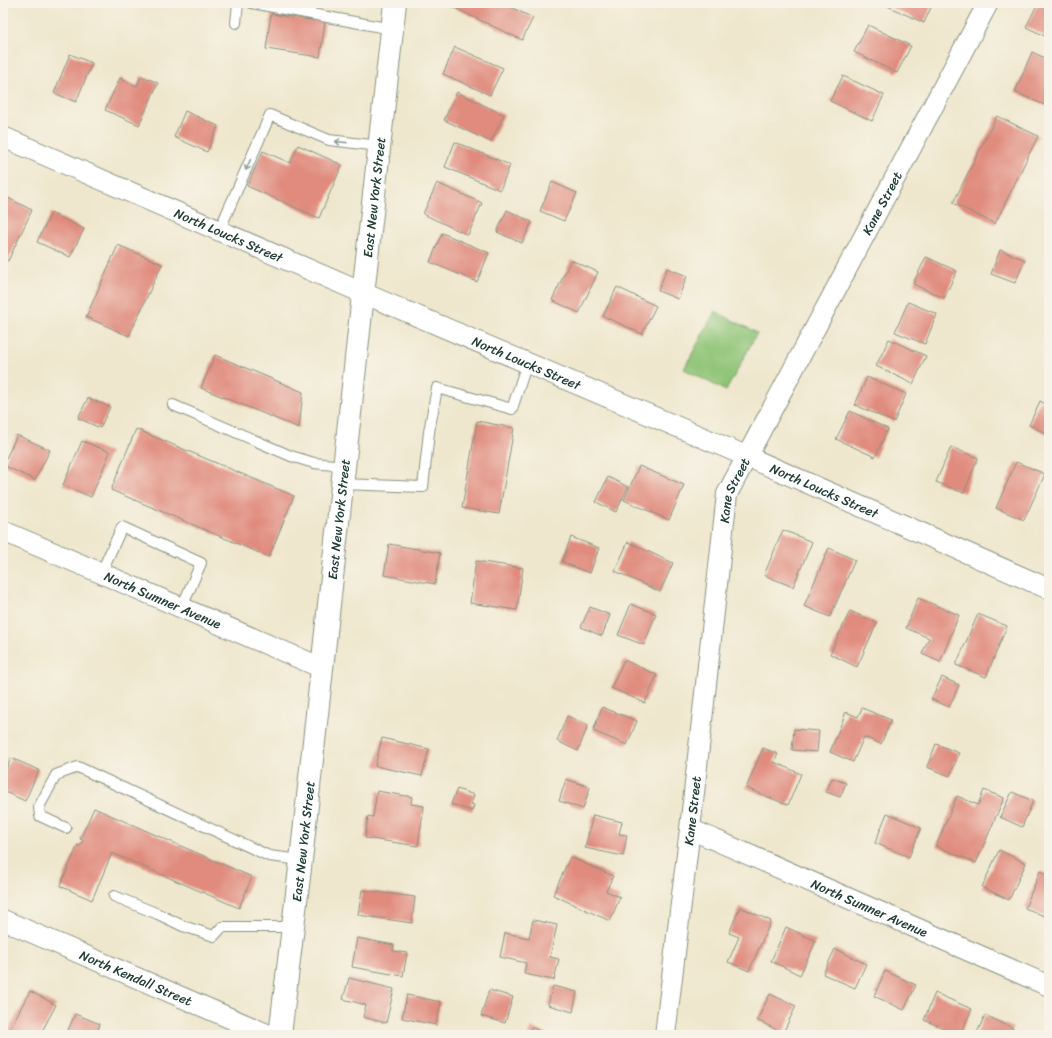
<svg xmlns="http://www.w3.org/2000/svg" width="1052" height="1038" viewBox="0 0 1052 1038" font-family="Sriracha,sans-serif">
  <style>
    .green { fill: #8fc476; stroke: #578055 }
    .building { fill: #e08b7d }
    .lines { fill: none; stroke-linecap: round; stroke-linejoin: round }
    .service-casing { stroke: #879280; stroke-width: 12 }
    .minor-casing { stroke: #879280; stroke-width: 22 }
    .primary-casing { stroke: #879280; stroke-width: 24 }
    .service { stroke: #fff; stroke-width: 10 }
    .minor { stroke: #fff; stroke-width: 20 }
    .primary { stroke: #fff; stroke-width: 22 }
    .oneway { stroke: #8f9e9a }
    .labels { text-anchor: middle; dominant-baseline: central; stroke-width: 3; stroke-linejoin: round; paint-order: stroke }
    .street-label { font-size: 13px; fill: #1f3d34; stroke: #f7f3e8 }
  </style>
  <rect width="100%" height="100%" fill="#f7f3e8"/>
  <filter id="ink" filterUnits="userSpaceOnUse"><feTurbulence type="fractalNoise" baseFrequency=".025" numOctaves="2"/><feDisplacementMap in="SourceGraphic" scale="8" xChannelSelector="R" yChannelSelector="G"/><feConvolveMatrix kernelMatrix="1 2 1 2 8 2 1 2 1" color-interpolation-filters="sRGB"/></filter>
  <filter id="wash" filterUnits="userSpaceOnUse"><feTurbulence type="fractalNoise" baseFrequency=".012" numOctaves="4" result="noise"/><feDisplacementMap in="SourceGraphic" scale="16" xChannelSelector="R" yChannelSelector="G"/><feGaussianBlur stdDeviation="0.9" result="paint"/><feColorMatrix in="noise" values="0 0 0 0 0 0 0 0 0 0 0 0 0 0 0 0 0 1.4 0 .05"/><feComposite in="paint" operator="in"/></filter>
  <g filter="url(#wash)">
    <rect width="100%" height="100%" fill="#efe7cd"/>
    <path class="green" d="M715,311L757,333L726,391L684,369Z"/>
    <g id="blocks">
      <g class="building">
        <path d="M444,3H502L533,18L522,40Z"/>
        <path d="M881,3H933L924,23Z"/>
        <path d="M1038,3H1049V38L1026,27Z"/>
        <path d="M271,14L325,22L320,57L266,49Z"/>
        <path d="M868,25L911,46L897,73L854,52Z"/>
        <path d="M455,47L503,68L490,95L443,74Z"/>
        <path d="M1032,52L1049,60V107L1015,92Z"/>
        <path d="M70,54L92,63L76,102L54,93Z"/>
        <path d="M141,76L158,83L139,125L105,110L120,78L137,86Z"/>
        <path d="M843,76L884,95L872,121L830,101Z"/>
        <path d="M457,92L504,115L491,142L444,120Z"/>
        <path d="M185,111L218,126L207,152L174,137Z"/>
        <path d="M997,116L1038,136L995,224L953,203Z"/>
        <path d="M455,142L510,165L500,190L445,167Z"/>
        <path d="M298,145L342,165L319,218L247,186L263,151L290,163Z"/>
        <path d="M552,182L577,193L564,221L540,211Z"/>
        <path d="M437,183L482,203L468,235L423,214Z"/>
        <path d="M6,197L32,210L8,261L3,258V203Z"/>
        <path d="M507,210L532,222L522,243L497,232Z"/>
        <path d="M51,213L84,229L70,257L37,242Z"/>
        <path d="M442,233L489,253L477,282L430,262Z"/>
        <path d="M118,245L162,264L129,336L86,317Z"/>
        <path d="M1000,250L1025,260L1015,283L991,274Z"/>
        <path d="M926,257L957,271L944,298L913,284Z"/>
        <path d="M571,260L598,272L579,313L552,300Z"/>
        <path d="M667,268L687,276L678,299L658,291Z"/>
        <path d="M617,287L656,306L642,334L603,316Z"/>
        <path d="M908,302L937,314L925,344L895,332Z"/>
        <path d="M889,339L926,356L913,384L876,366Z"/>
        <path d="M215,355L303,392L299,428L201,388Z"/>
        <path d="M867,377L906,394L894,422L855,405Z"/>
        <path d="M88,398L110,407L100,428L78,418Z"/>
        <path d="M1040,401L1049,406V435L1029,425Z"/>
        <path d="M850,411L888,429L875,457L836,439Z"/>
        <path d="M477,421L514,428L499,514L462,508Z"/>
        <path d="M136,429L294,496L269,557L111,490Z"/>
        <path d="M17,435L50,450L35,480L3,465Z"/>
        <path d="M82,441L110,452L91,497L63,485Z"/>
        <path d="M951,447L978,458L964,493L936,482Z"/>
        <path d="M1016,462L1045,474L1024,520L996,508Z"/>
        <path d="M639,466L684,485L669,520L624,500Z"/>
        <path d="M608,477L628,487L616,512L596,502Z"/>
        <path d="M783,530L812,542L793,587L764,575Z"/>
        <path d="M571,537L599,548L590,573L562,562Z"/>
        <path d="M628,542L673,563L660,592L615,571Z"/>
        <path d="M389,544L440,553L435,584L384,575Z"/>
        <path d="M829,548L855,560L830,617L804,606Z"/>
        <path d="M476,561L523,568L517,610L470,603Z"/>
        <path d="M918,598L959,615L940,662L922,654L929,638L906,628Z"/>
        <path d="M631,604L656,614L644,645L618,635Z"/>
        <path d="M590,607L610,615L602,636L581,627Z"/>
        <path d="M850,611L877,623L857,667L830,654Z"/>
        <path d="M978,614L1007,626L986,677L956,665Z"/>
        <path d="M624,660L657,675L645,703L611,688Z"/>
        <path d="M942,677L959,685L949,707L931,699Z"/>
        <path d="M602,707L637,721L627,745L593,731Z"/>
        <path d="M862,708L891,720L881,744L864,737L853,762L830,752L846,712L858,717Z"/>
        <path d="M567,716L588,725L578,751L557,741Z"/>
        <path d="M794,729L819,731L817,752L792,750Z"/>
        <path d="M382,738L429,749L422,776L375,766Z"/>
        <path d="M936,744L959,753L950,776L927,767Z"/>
        <path d="M763,748L778,754L774,762L801,774L788,805L746,788Z"/>
        <path d="M11,758L39,770L25,801L3,791V776Z"/>
        <path d="M832,778L846,783L840,797L826,792Z"/>
        <path d="M566,779L590,787L583,809L559,801Z"/>
        <path d="M457,789L474,795L471,804L474,805L472,811L451,804Z"/>
        <path d="M984,790L1004,798L976,863L936,846L957,796L978,805Z"/>
        <path d="M377,791L412,797L411,804L424,806L418,846L365,838L368,816L373,817Z"/>
        <path d="M1012,792L1033,801L1022,827L1000,817Z"/>
        <path d="M94,808L252,877L239,908L112,853L92,900L60,886L78,845L80,846L83,840L80,839Z"/>
        <path d="M887,813L921,828L909,857L875,843Z"/>
        <path d="M593,815L622,822L619,834L627,835L623,856L585,848Z"/>
        <path d="M999,850L1026,863L1009,900L982,887Z"/>
        <path d="M570,857L613,876L606,891L620,897L610,921L553,895Z"/>
        <path d="M1040,871L1049,875V918L1025,908Z"/>
        <path d="M362,890L415,897L412,923L358,915Z"/>
        <path d="M740,907L771,921L749,971L728,962L739,937L729,933Z"/>
        <path d="M533,920L557,925L550,957L559,959L554,980L524,974L526,963L500,957L505,933L529,938Z"/>
        <path d="M786,927L816,941L800,975L771,961Z"/>
        <path d="M357,938L394,945L393,951L407,953L403,976L352,967Z"/>
        <path d="M835,949L866,964L855,988L823,974Z"/>
        <path d="M885,971L916,985L904,1010L874,996Z"/>
        <path d="M349,978L394,989L386,1023L363,1017L366,1005L343,999Z"/>
        <path d="M553,986L577,992L573,1012L548,1005Z"/>
        <path d="M489,990L513,997L505,1023L481,1016Z"/>
        <path d="M30,991L56,1005L40,1035H18L9,1030Z"/>
        <path d="M935,993L972,1009L960,1035L924,1020Z"/>
        <path d="M770,994L796,1006L783,1033L757,1020Z"/>
        <path d="M407,995L441,1002L436,1025L402,1018Z"/>
        <path d="M75,1014L100,1024L96,1035H66Z"/>
        <path d="M985,1015L1013,1028L1010,1035H976Z"/>
        <path d="M531,1027L549,1035H528Z"/>
      </g>
    </g>
  </g>
  <g filter="url(#ink)">
    <use href="#blocks" fill-opacity="0" stroke="#879280" stroke-width="1"/>
    <g class="lines">
      <defs>
        <g id="service">
          <path d="M252,3L392,29"/>
          <path d="M236,23L238,3"/>
          <path d="M219,231L270,115L329,140L379,146"/>
          <path d="M173,405L291,456L314,463L344,466"/>
          <path d="M342,484L423,487L429,432L437,388L512,409L527,363"/>
          <path d="M101,573L122,527L201,563L182,607"/>
          <path d="M66,828L40,816L39,807L56,775L78,767L269,856L301,860"/>
          <path d="M114,896L158,914L183,926L214,936L222,927H293"/>
        </g>
        <g id="minor">
          <path id="s1" d="M3,137L363,293L746,456L1049,589"/>
          <path id="s2" d="M3,531L322,668"/>
          <path id="s3" d="M690,829L1049,986"/>
          <path id="s4" d="M3,920L269,1035"/>
          <path id="s5" d="M665,1035L690,829L727,494L988,3"/>
        </g>
        <g id="primary">
          <path id="s6" d="M280,1035L301,860L395,3"/>
        </g>
      </defs>
      <use href="#service" class="service-casing"/>
      <use href="#minor" class="minor-casing"/>
      <use href="#primary" class="primary-casing"/>
      <use href="#service" class="service"/>
      <use href="#minor" class="minor"/>
      <use href="#primary" class="primary"/>
    </g>
    <defs><path id="oneway-shaft" d="M-6 0H5M1.5-3L5.5 0L1.5 3" fill="none" stroke-width="1.6" stroke-linecap="round" stroke-linejoin="round"/></defs>
    <g class="oneway">
      <use href="#oneway-shaft" transform="translate(341 142) rotate(-174)"/>
      <use href="#oneway-shaft" transform="translate(248 165) rotate(114)"/>
    </g>
  </g>
  <g class="labels">
    <g class="street-label">
      <text stroke="none"><textPath href="#s6" startOffset="843">East New York Street</textPath></text>
      <text stroke="none"><textPath href="#s5" startOffset="874">Kane Street</textPath></text>
      <text stroke="none"><textPath href="#s1" startOffset="246">North Loucks Street</textPath></text>
      <text stroke="none"><textPath href="#s1" startOffset="570">North Loucks Street</textPath></text>
      <text stroke="none"><textPath href="#s1" startOffset="894">North Loucks Street</textPath></text>
      <text stroke="none"><textPath href="#s5" startOffset="550">Kane Street</textPath></text>
      <text stroke="none"><textPath href="#s6" startOffset="519">East New York Street</textPath></text>
      <text stroke="none"><textPath href="#s2" startOffset="174">North Sumner Avenue</textPath></text>
      <text stroke="none"><textPath href="#s5" startOffset="226">Kane Street</textPath></text>
      <text stroke="none"><textPath href="#s6" startOffset="195">East New York Street</textPath></text>
      <text stroke="none"><textPath href="#s3" startOffset="196">North Sumner Avenue</textPath></text>
      <text stroke="none"><textPath href="#s4" startOffset="145">North Kendall Street</textPath></text>
    </g>
  </g>
  <rect width="1052" height="1038" fill="none" stroke="#f7f3e8" stroke-width="16"/>
</svg>
